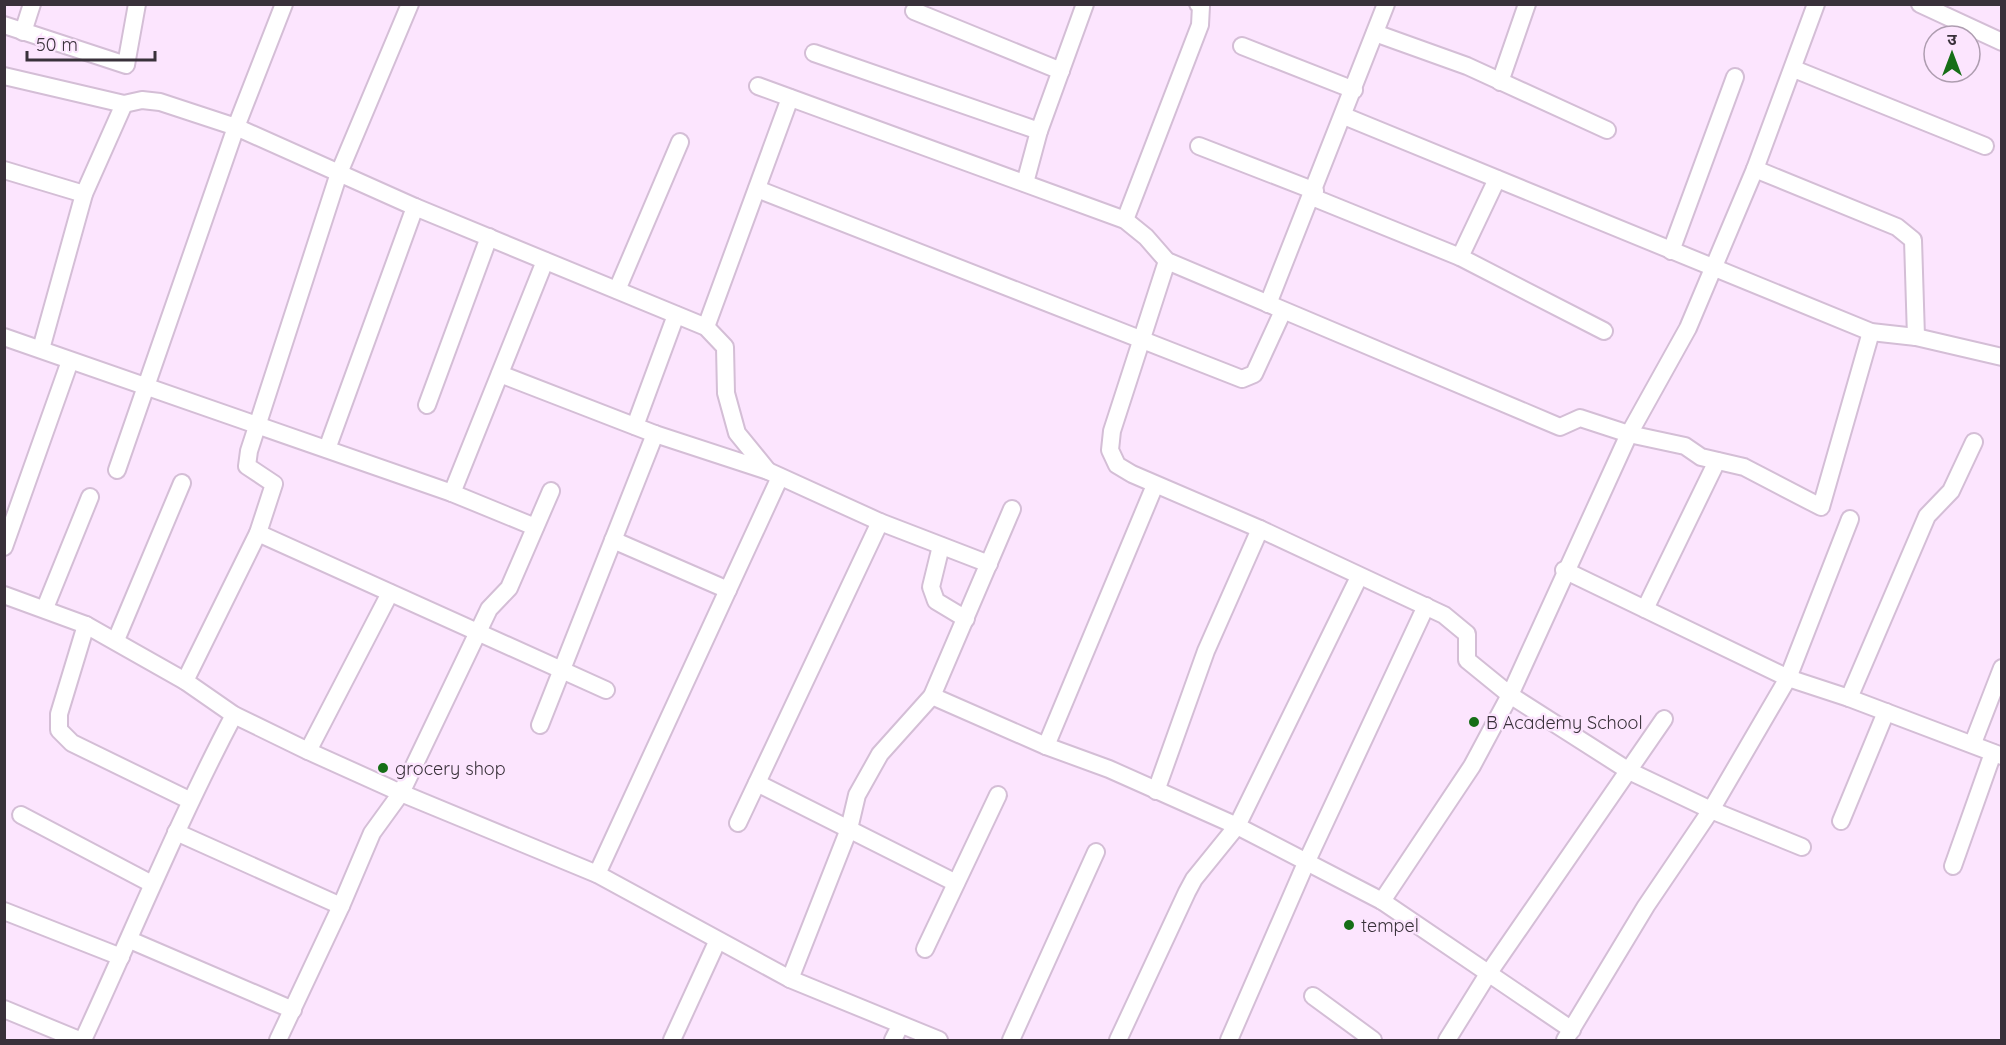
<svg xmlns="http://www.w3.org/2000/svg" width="2006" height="1045" viewBox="0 0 2006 1045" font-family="Quicksand,'Noto Sans Devanagari',sans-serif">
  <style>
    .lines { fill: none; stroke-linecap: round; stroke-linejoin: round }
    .street-casing { stroke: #d4bed6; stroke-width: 20 }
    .street { stroke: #fff; stroke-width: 16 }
    .poi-dot { fill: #166e17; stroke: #fce5fe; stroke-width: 2 }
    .labels { text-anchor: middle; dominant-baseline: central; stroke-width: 5; stroke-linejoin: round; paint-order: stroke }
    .poi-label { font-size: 18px; fill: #39313a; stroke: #fce5fe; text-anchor: start }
  </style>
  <rect width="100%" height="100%" fill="#fce5fe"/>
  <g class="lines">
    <defs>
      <g id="street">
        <path d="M1920,4L2002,42"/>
        <path d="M914,11L1061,71"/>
        <path d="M4,25L126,65L137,4"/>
        <path d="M23,32L32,4"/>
        <path d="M1375,33L1467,66L1607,130"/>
        <path d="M1242,46L1354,90"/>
        <path d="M814,53L1039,131"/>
        <path d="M1794,69L1985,146"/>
        <path d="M4,76L124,104L142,100L160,102L236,127L415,207L706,327L725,347L726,393L737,433L768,471"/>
        <path d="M1500,82L1527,4"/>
        <path d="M758,86L1125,220L1146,237L1167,261L1560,427L1580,418L1629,434L1685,446L1701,457L1744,467L1821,507L1871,332"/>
        <path d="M1344,116L1871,332L1916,337L2002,357"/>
        <path d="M1199,146L1315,191"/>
        <path d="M1755,169L1897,227L1913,240L1916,337"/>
        <path d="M4,170L84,194"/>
        <path d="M1025,183L1039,131L1085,4"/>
        <path d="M757,189L1242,379L1254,374L1283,311"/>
        <path d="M1312,197L1460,257L1604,331"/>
        <path d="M1125,220L1200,25L1201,6L1198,4"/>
        <path d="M1671,251L1735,77"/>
        <path d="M1460,257L1497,179"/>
        <path d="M1167,261L1112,431L1110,450L1117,465L1132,474L1260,529L1444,615L1467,634V660L1510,695L1629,771L1711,810L1802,847"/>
        <path d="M617,290L680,142"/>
        <path d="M1268,304L1386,4"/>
        <path d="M706,327L790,98"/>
        <path d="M4,337L452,493L535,527"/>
        <path d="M41,349L84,194L124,104"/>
        <path d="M500,374L655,434L768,471L880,522L989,564"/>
        <path d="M427,405L489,237"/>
        <path d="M635,426L676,315"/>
        <path d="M327,449L415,207"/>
        <path d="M117,470L236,127L284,4"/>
        <path d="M452,493L545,261"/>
        <path d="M258,533L606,690"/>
        <path d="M613,540L728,590"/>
        <path d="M941,546L931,587L936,601L966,619"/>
        <path d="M4,547L70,361"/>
        <path d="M1564,570L1788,678L1849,698L2002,756"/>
        <path d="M4,595L86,625L185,681L234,715L308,751L401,793L597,874L790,979L939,1040"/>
        <path d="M45,608L90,497"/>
        <path d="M1645,609L1717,461"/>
        <path d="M86,625L59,714V730L72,743L189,800"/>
        <path d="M116,640L182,483"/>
        <path d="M185,681L258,533L274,484L247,466L249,451L339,173L410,4"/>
        <path d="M932,696L1046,746L1109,769L1237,826L1382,901L1572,1030"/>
        <path d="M1849,698L1927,516L1951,491L1974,442"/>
        <path d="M540,725L655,434"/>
        <path d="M1973,743L2002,668"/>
        <path d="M1046,746L1155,485"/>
        <path d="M308,751L390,593"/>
        <path d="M757,783L956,883"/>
        <path d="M1156,791L1206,651L1260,529"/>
        <path d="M21,815L152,884"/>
        <path d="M1841,821L1886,712"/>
        <path d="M738,823L880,522"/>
        <path d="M176,832L341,906"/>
        <path d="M1953,866L1993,753"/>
        <path d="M597,874L780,477"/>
        <path d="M1382,901L1472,766L1510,695L1629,434L1688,328L1755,169L1816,4"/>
        <path d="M4,911L121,957"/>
        <path d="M130,940L293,1010"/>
        <path d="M925,949L998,795"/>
        <path d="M790,979L849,829L857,795L880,754L932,696L1012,509"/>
        <path d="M1313,996L1373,1040"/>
        <path d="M4,1009L79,1040"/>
        <path d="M83,1040C133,932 178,821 234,715"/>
        <path d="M278,1040L341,906L372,833L401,793L489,609L509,588L551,491"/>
        <path d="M672,1040L717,942"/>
        <path d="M893,1040L900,1026"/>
        <path d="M1011,1040L1096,852"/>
        <path d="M1118,1040L1187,892L1194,879L1237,826L1359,577"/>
        <path d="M1229,1040L1306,863L1426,606"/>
        <path d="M1447,1040L1488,974L1664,719"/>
        <path d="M1565,1040L1646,906L1711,810L1788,678L1850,519"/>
      </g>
    </defs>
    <use href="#street" class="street-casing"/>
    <use href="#street" class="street"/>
  </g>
  <g class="poi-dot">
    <circle cx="1474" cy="722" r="6"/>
    <circle cx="383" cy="768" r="6"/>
    <circle cx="1349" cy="925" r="6"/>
  </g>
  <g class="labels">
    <g class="poi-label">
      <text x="1486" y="722">B Academy School</text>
      <text x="395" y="768">grocery shop</text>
      <text x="1361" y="925">tempel</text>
    </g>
  </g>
  <rect width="2006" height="1045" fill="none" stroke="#39313a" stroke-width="12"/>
  <g transform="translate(1952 54)"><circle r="28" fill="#fce5fe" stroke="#ae9db0" stroke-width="1.5"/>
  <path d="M0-4.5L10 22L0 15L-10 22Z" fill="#166e17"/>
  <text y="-9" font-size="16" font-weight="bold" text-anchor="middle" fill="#39313a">उ</text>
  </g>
  <path d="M27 51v9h128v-9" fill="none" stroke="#39313a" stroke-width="3"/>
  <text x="36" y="51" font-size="18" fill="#39313a" stroke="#fce5fe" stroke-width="4.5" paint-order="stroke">50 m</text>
</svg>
